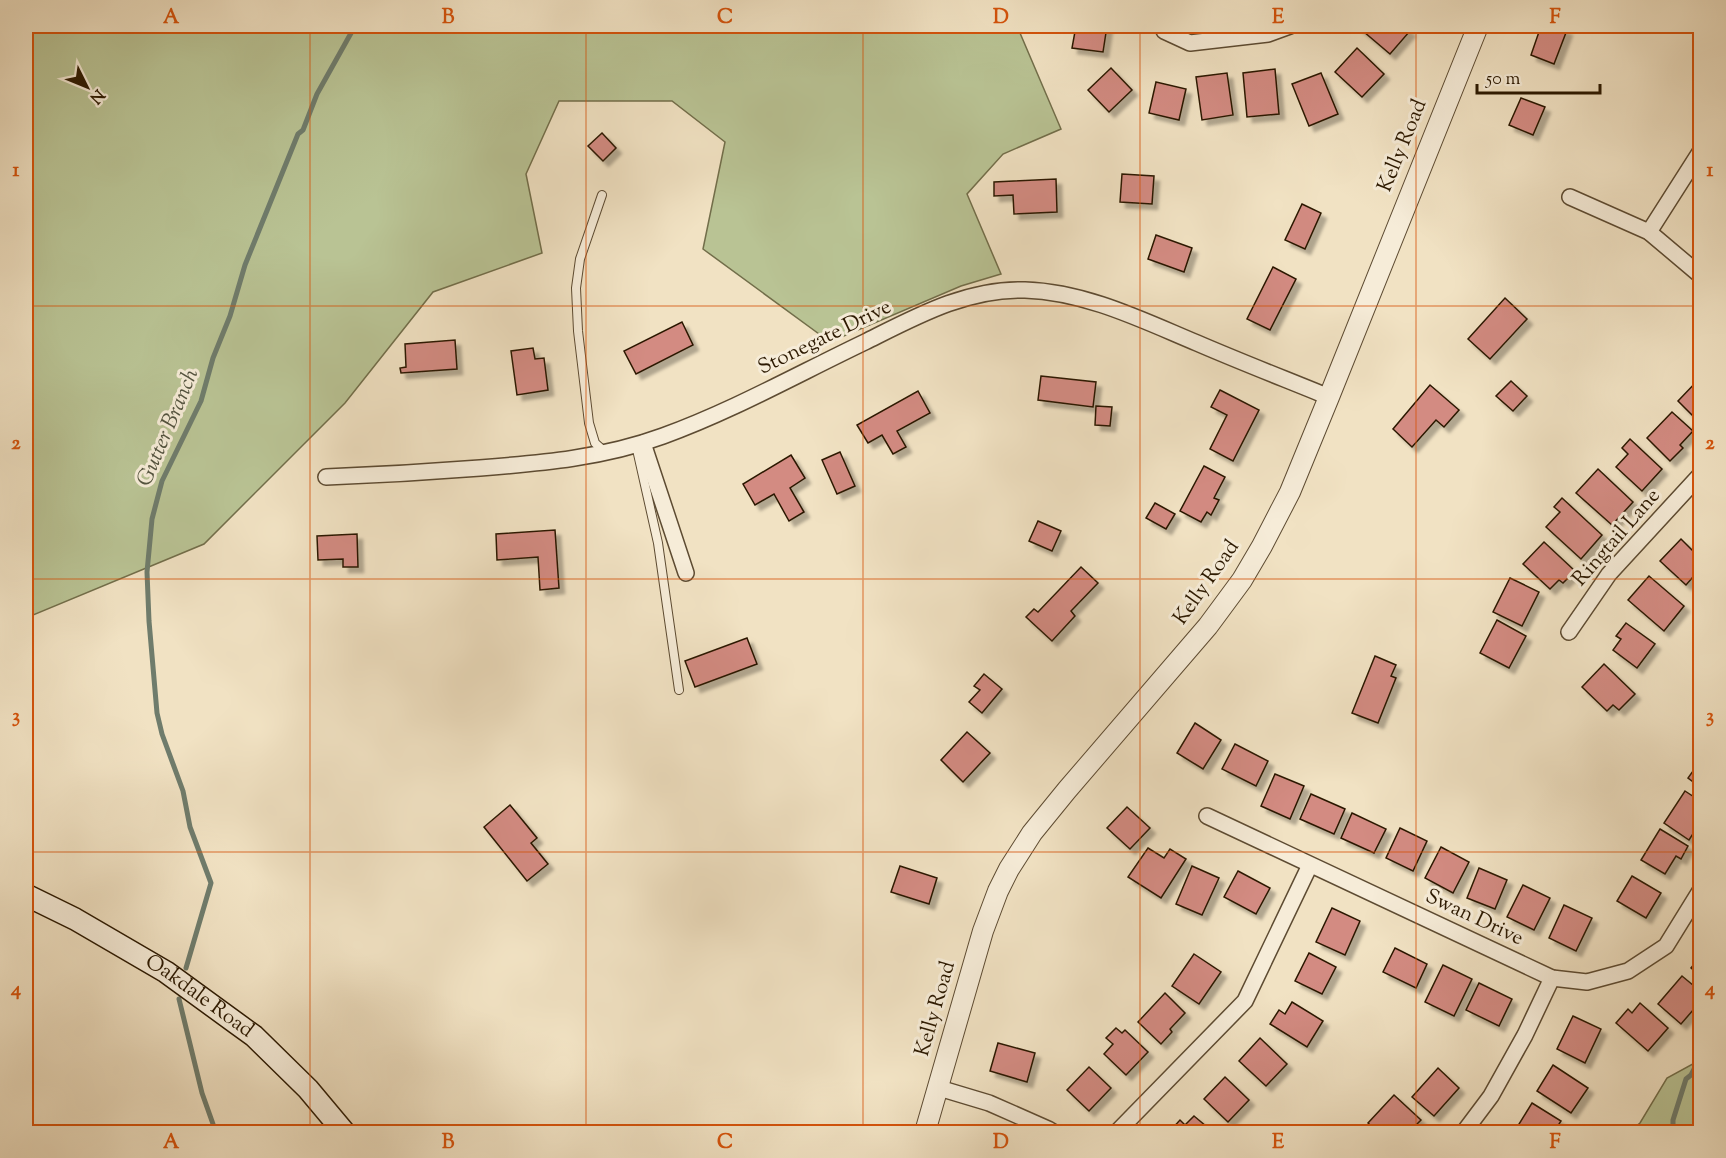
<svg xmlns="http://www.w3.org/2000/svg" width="1726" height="1158" viewBox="0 0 1726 1158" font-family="'Sorts Mill Goudy',serif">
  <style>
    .green { fill: #b9c394; stroke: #726e4a; stroke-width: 1.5 }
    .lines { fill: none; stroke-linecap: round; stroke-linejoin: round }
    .stream { stroke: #6f7c6c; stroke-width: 5 }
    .building { fill: #d38b82; stroke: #2c1901; stroke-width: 1.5; filter: url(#shadow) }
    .service-casing { stroke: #5d4b32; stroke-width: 10 }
    .minor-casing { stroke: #5d4b32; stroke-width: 18 }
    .tertiary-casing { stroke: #5d4b32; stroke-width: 22 }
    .secondary-casing { stroke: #2c1901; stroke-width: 24 }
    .service { stroke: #f6ecd8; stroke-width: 8 }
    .minor { stroke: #f6ecd8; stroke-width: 15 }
    .tertiary { stroke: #f6ecd8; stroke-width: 20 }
    .secondary { stroke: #f6ecd8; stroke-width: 21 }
    .grid { fill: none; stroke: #d5530b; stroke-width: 1.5; stroke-opacity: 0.55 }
    .labels { text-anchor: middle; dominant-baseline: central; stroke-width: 6; stroke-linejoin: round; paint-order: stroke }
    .street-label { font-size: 21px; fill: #2c1901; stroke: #f6ecd8 }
    .water-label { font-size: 22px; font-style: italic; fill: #53533f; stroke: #f6ecd8 }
    .neatline { fill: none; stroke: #d5530b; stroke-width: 2 }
    .grid-label { font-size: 20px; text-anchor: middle; font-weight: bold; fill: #d5530b }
  </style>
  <defs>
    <filter id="shadow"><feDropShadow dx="5.5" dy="5.5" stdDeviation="1.5" flood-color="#0004"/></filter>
  </defs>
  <rect width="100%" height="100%" fill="#f1e2c3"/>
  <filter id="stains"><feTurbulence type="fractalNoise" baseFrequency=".00333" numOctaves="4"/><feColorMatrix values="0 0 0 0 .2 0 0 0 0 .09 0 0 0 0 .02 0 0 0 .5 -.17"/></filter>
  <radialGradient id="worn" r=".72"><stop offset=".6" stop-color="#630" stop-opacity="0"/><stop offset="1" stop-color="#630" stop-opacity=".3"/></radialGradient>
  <g class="green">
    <path d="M26,26H1017L1061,129L1003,154L967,194L1001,274L961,286L830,342L703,249L725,142L672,101H559L526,174L542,253L433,292L345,403L204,544L26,618Z"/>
    <path d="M1700,1060V1132H1629L1640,1123L1667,1078Z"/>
  </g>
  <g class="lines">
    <g class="stream">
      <path d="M186,968L211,883L190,827L183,791L162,734L157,713L149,621L147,572L152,519L162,481L201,401L213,358L230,316L245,265L298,134L303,130L317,94L355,26"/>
      <path d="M179,999L202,1093L213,1124V1132"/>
      <path d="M1673,1132V1120L1686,1079L1691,1075L1700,1058"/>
    </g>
  </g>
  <g class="building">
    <path d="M1076,26H1107L1103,52L1072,48Z"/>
    <path d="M1357,26H1403L1410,31L1390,54Z"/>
    <path d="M1541,26H1554L1567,30L1554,64L1531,55Z"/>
    <path d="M1357,48L1384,74L1362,97L1335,72Z"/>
    <path d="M1111,68L1132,90L1109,112L1088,90Z"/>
    <path d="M1275,69L1279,114L1247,117L1243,73Z"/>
    <path d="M1227,73L1233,115L1202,120L1196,77Z"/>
    <path d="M1321,73L1338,114L1309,126L1292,84Z"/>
    <path d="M1156,82L1186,89L1179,120L1149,113Z"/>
    <path d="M1521,98L1545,107L1533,135L1509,125Z"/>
    <path d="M602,133L616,148L603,161L588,146Z"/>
    <path d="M1122,174L1154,176L1152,204L1120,202Z"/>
    <path d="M1056,179L1057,212L1014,214L1013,195L994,196V182Z"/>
    <path d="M1302,204L1321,213L1305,249L1285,240Z"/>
    <path d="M1156,235L1192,248L1184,272L1148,259Z"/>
    <path d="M1273,267L1296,279L1270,330L1247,319Z"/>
    <path d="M1505,298L1527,319L1490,359L1468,339Z"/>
    <path d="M682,322L693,345L636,374L624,351Z"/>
    <path d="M455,340L457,369L401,373L400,368L406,367L405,344Z"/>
    <path d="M533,348L535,359L544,358L548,390L517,395L511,351Z"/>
    <path d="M1041,376L1096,382L1093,407L1038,400Z"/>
    <path d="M1699,379L1700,380V423L1678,401Z"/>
    <path d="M1511,381L1527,396L1513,411L1496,396Z"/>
    <path d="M1430,385L1459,410L1444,427L1436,420L1412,447L1393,429Z"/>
    <path d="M1220,390L1259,410L1233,461L1210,449L1227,415L1211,407Z"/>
    <path d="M918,391L930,413L897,431L906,447L893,454L882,435L868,443L857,425Z"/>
    <path d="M1096,406L1112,407L1110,426L1095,425Z"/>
    <path d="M1672,412L1693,431L1680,445L1683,448L1670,461L1647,438Z"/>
    <path d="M1630,439L1662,469L1642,491L1616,467L1628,454L1622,448Z"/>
    <path d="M840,452L855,486L837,494L822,460Z"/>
    <path d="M791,455L805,478L790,488L804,512L789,521L774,494L755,505L743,484Z"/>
    <path d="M1204,466L1225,477L1214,498L1219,500L1211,515L1207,512L1201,522L1180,511Z"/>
    <path d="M1598,469L1633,502L1612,525L1576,493Z"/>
    <path d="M1562,498L1602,535L1581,559L1546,527L1560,512L1554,507Z"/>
    <path d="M1155,503L1175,514L1166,529L1146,518Z"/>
    <path d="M1038,521L1061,531L1052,551L1029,541Z"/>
    <path d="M555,530L559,588L540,590L538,557L497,560L496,534Z"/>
    <path d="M357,534L358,567H343V559L318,560L317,536Z"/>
    <path d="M1681,539L1700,558V569L1686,585L1660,561Z"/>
    <path d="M1544,542L1575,571L1563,583L1559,580L1550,589L1523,564Z"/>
    <path d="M1081,567L1098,583L1071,611L1075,616L1052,641L1026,617L1034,609L1038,612Z"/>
    <path d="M1649,576L1684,606L1664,631L1628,600Z"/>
    <path d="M1510,578L1539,592L1522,626L1493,612Z"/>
    <path d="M1497,620L1526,636L1509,668L1480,653Z"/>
    <path d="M1626,623L1655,644L1637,668L1613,650L1621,639L1616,636Z"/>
    <path d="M747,638L757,664L695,687L685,661Z"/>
    <path d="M1375,656L1396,665L1391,676L1396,678L1378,723L1352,713Z"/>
    <path d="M1604,664L1635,694L1619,710L1613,705L1607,711L1582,687Z"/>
    <path d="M984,674L1002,689L982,713L969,702L980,690L974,686Z"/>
    <path d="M1195,723L1221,740L1203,769L1177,753Z"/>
    <path d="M967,732L990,753L963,782L941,760Z"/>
    <path d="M1235,744L1268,761L1256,786L1222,769Z"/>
    <path d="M1700,761V787L1688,778Z"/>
    <path d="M1275,774L1304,786L1290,819L1261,806Z"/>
    <path d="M1685,791L1700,801V823L1689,840L1664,823Z"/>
    <path d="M1311,794L1345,809L1334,834L1300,819Z"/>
    <path d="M510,805L537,838L531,843L548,864L527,881L484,827Z"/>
    <path d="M1127,807L1150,828L1130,849L1107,828Z"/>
    <path d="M1352,813L1386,829L1374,853L1341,838Z"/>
    <path d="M1400,828L1427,841L1413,871L1386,858Z"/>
    <path d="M1660,829L1688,846L1681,859L1676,856L1665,874L1641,860Z"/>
    <path d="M1441,847L1469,862L1453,893L1425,878Z"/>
    <path d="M1148,848L1164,858L1170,849L1186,859L1161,898L1128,877Z"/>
    <path d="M900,866L937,878L929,904L891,892Z"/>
    <path d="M1192,866L1219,878L1202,915L1176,904Z"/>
    <path d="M1479,868L1507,880L1495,909L1467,898Z"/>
    <path d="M1238,871L1270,888L1256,914L1224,897Z"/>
    <path d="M1632,876L1661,893L1646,918L1617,901Z"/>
    <path d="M1523,885L1550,898L1534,930L1507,917Z"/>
    <path d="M1564,905L1592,918L1576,951L1549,938Z"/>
    <path d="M1332,908L1360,921L1345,955L1316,942Z"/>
    <path d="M1395,948L1427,964L1416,988L1383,972Z"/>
    <path d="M1309,953L1336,967L1322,994L1295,981Z"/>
    <path d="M1194,954L1221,972L1199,1004L1172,986Z"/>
    <path d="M1700,957V976L1691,968Z"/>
    <path d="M1443,965L1472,979L1454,1016L1425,1002Z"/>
    <path d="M1682,976L1700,991V1002L1681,1024L1658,1004Z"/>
    <path d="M1479,983L1512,999L1499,1026L1466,1010Z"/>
    <path d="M1165,993L1185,1013L1170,1029L1172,1032L1161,1044L1138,1022Z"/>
    <path d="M1292,1002L1323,1021L1307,1047L1270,1024L1279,1010L1285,1014Z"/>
    <path d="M1640,1003L1668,1028L1648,1051L1616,1023L1628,1009L1632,1013Z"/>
    <path d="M1573,1016L1601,1029L1585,1063L1557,1049Z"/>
    <path d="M1116,1028L1122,1033L1125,1030L1148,1052L1126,1075L1104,1054L1113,1044L1106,1038Z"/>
    <path d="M1260,1038L1287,1064L1266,1086L1239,1061Z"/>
    <path d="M998,1043L1035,1053L1027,1082L990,1071Z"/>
    <path d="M1553,1065L1588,1088L1571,1113L1537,1091Z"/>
    <path d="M1089,1067L1111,1088L1089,1111L1067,1090Z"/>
    <path d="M1438,1068L1459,1088L1434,1116L1412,1097Z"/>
    <path d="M1225,1077L1249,1100L1228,1122L1204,1099Z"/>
    <path d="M1394,1095L1421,1120L1409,1132H1378L1368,1123Z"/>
    <path d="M1532,1103L1561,1121L1554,1132H1523L1516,1129Z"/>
    <path d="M1194,1116L1213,1132H1169L1180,1120L1185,1125Z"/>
  </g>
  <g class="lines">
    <defs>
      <g id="service">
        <path d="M602,195L580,259L576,288L578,331L589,423L595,443L605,452"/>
        <path d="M636,445L658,543L679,690"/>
      </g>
      <g id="minor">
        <path d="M1164,31L1190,43L1268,34L1290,26"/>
        <path d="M1570,197L1649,232L1700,275"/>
        <path d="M1649,232L1700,152"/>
        <path d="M643,443L686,573"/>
        <path d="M326,477C378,475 429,472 480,468C543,463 603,458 663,436C732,411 798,374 865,342C915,317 967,288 1025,290C1086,292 1142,320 1197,343C1241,362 1285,379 1329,397"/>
        <path d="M1569,632L1609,574L1700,475"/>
        <path d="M1207,816L1552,978L1587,982L1628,971L1666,946L1700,891"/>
        <path d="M939,1088L989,1103L1048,1129L1053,1132"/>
        <path d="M1117,1132L1245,1001L1310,865"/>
        <path d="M1464,1132L1491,1096L1525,1035L1552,978"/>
      </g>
      <path id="tertiary" d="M925,1132L983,931L998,891L1009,869L1032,833L1067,790L1208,626L1242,580L1262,546L1290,492L1329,397L1478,26"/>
      <g id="secondary">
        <path id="s1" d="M26,895L75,919L166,972L236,1023L254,1036L308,1089L344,1132"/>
      </g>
    </defs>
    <use href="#service" class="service-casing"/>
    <use href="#minor" class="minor-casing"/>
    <use href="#tertiary" class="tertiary-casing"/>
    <use href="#secondary" class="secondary-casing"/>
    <use href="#service" class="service"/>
    <use href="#minor" class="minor"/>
    <use href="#tertiary" class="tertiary"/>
    <use href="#secondary" class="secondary"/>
  </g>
  <path class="grid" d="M310,26V1132M586,26V1132M863,26V1132M1140,26V1132M1416,26V1132M26,306H1700M26,579H1700M26,852H1700"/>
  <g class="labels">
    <g class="street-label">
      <text transform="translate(1403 146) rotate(-68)">Kelly Road</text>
      <text transform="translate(825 338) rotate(-26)">Stonegate Drive</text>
      <text transform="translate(1617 538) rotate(-49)">Ringtail Lane</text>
      <text transform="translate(1207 583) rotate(-55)">Kelly Road</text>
      <text transform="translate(1474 918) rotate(25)">Swan Drive</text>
      <text stroke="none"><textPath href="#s1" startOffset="201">Oakdale Road</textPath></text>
      <text transform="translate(936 1009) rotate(-74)">Kelly Road</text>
    </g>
    <g class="water-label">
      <text transform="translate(169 428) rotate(-67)">Gutter Branch</text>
    </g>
  </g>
  <rect width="1726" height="1158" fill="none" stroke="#f1e2c3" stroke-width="66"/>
  <g transform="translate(87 87) rotate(133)" stroke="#f6ecd8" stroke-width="4.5" paint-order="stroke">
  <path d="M0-4.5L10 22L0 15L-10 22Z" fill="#2c1901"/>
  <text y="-9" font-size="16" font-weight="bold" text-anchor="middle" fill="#2c1901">N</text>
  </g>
  <path d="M1477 84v9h123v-9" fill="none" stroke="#2c1901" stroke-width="3"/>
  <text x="1486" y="84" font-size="18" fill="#2c1901" stroke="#f6ecd8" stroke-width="4.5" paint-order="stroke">50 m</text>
  <rect x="33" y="33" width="1660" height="1092" class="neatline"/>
  <g class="grid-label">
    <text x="171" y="23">A</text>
    <text x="448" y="23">B</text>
    <text x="725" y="23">C</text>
    <text x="1001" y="23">D</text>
    <text x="1278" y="23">E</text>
    <text x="1555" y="23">F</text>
    <text x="16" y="176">1</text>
    <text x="1710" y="176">1</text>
    <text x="16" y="449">2</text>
    <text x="1710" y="449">2</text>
    <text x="16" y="722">3</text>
    <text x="1710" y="722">3</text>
    <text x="16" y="995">4</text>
    <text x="1710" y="995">4</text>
    <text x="171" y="1148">A</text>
    <text x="448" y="1148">B</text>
    <text x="725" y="1148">C</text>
    <text x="1001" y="1148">D</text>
    <text x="1278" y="1148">E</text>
    <text x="1555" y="1148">F</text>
  </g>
  <rect width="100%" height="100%" filter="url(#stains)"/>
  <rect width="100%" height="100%" fill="url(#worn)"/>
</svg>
